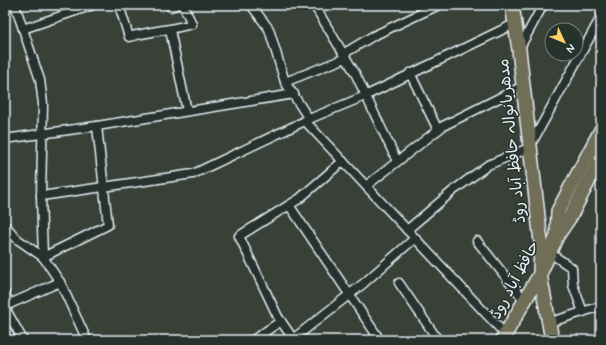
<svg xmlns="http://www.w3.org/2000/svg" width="606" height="345" viewBox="0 0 606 345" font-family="Mynerve,'Playpen Sans Arabic',sans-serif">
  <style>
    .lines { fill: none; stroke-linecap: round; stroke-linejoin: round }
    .minor-casing { stroke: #e8f1f8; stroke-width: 11 }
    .primary-casing { stroke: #e8f1f8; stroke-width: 16 }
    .minor { stroke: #26332d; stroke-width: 8 }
    .primary { stroke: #716e59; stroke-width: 13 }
    .labels { text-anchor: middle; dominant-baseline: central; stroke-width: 3; stroke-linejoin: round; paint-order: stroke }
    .street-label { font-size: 16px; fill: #e8f1f8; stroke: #26332d }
  </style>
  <rect width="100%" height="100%" fill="#394037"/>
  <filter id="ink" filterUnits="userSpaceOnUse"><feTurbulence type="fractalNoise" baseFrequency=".025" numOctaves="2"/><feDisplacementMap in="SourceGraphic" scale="8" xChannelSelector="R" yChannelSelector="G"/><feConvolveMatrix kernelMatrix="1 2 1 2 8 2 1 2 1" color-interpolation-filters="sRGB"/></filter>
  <g filter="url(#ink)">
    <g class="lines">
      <defs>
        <g id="minor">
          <path d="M15,5L40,80L43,104L41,196L43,257"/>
          <path d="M119,5L129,37C150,31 171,30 192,24L183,5"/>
          <path d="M251,5L269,29L285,82L309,119"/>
          <path d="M314,5L355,73L397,161"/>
          <path d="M171,7L176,5"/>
          <path d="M316,8L324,5"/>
          <path d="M23,29L93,5"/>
          <path d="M170,30L187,111"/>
          <path d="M519,49L543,5"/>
          <path d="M343,54L373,36L439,5"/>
          <path d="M410,73L438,130"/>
          <path d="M285,82L346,58"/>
          <path d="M305,121L505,334"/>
          <path d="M5,139L97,126L294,94"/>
          <path d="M366,186L443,126L523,86"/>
          <path d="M41,196L193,174L309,119L365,96L514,24"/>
          <path d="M289,205L380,340"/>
          <path d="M5,225L17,239L43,257L60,282L87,340"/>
          <path d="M407,230L454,190L488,165L529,148L601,17"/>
          <path d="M477,241L525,301"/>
          <path d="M550,253L572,268L573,285L583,312"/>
          <path d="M43,257L108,225L97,126"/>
          <path d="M399,283L438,340"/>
          <path d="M5,294L10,304"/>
          <path d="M5,306L60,282"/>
          <path d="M5,308L23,340"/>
          <path d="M548,323L601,306"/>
          <path d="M293,339L364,283L415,238"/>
          <path d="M253,340L281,321"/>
          <path d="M294,340L278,317L239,236L299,199L343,161"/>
        </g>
        <g id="primary">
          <path d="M512,5L519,50L541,242L540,274L552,340"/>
          <path d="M557,236L558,211L601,130"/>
          <path d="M502,340L540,274L557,236L570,217L601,157"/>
        </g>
      </defs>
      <use href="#minor" class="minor-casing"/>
      <use href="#primary" class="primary-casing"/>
      <use href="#minor" class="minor"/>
      <use href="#primary" class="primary"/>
    </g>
  </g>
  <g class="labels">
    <g class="street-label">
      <text transform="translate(512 141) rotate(-96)">مدھریانوالہ حافظ آباد روڈ</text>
      <text transform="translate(515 280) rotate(-62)">حافظ آباد روڈ</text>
    </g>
  </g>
  <rect width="606" height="345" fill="none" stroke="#26332d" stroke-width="20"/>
  <rect x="10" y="10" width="586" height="325" fill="none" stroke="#e8f1f8" stroke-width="1.5" filter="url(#ink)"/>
  <g transform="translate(564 42) rotate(134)"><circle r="19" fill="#26332d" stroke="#747f7e"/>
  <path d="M0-3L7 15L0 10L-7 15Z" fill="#ffd166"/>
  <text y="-6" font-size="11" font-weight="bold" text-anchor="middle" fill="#e8f1f8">N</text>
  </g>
</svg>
